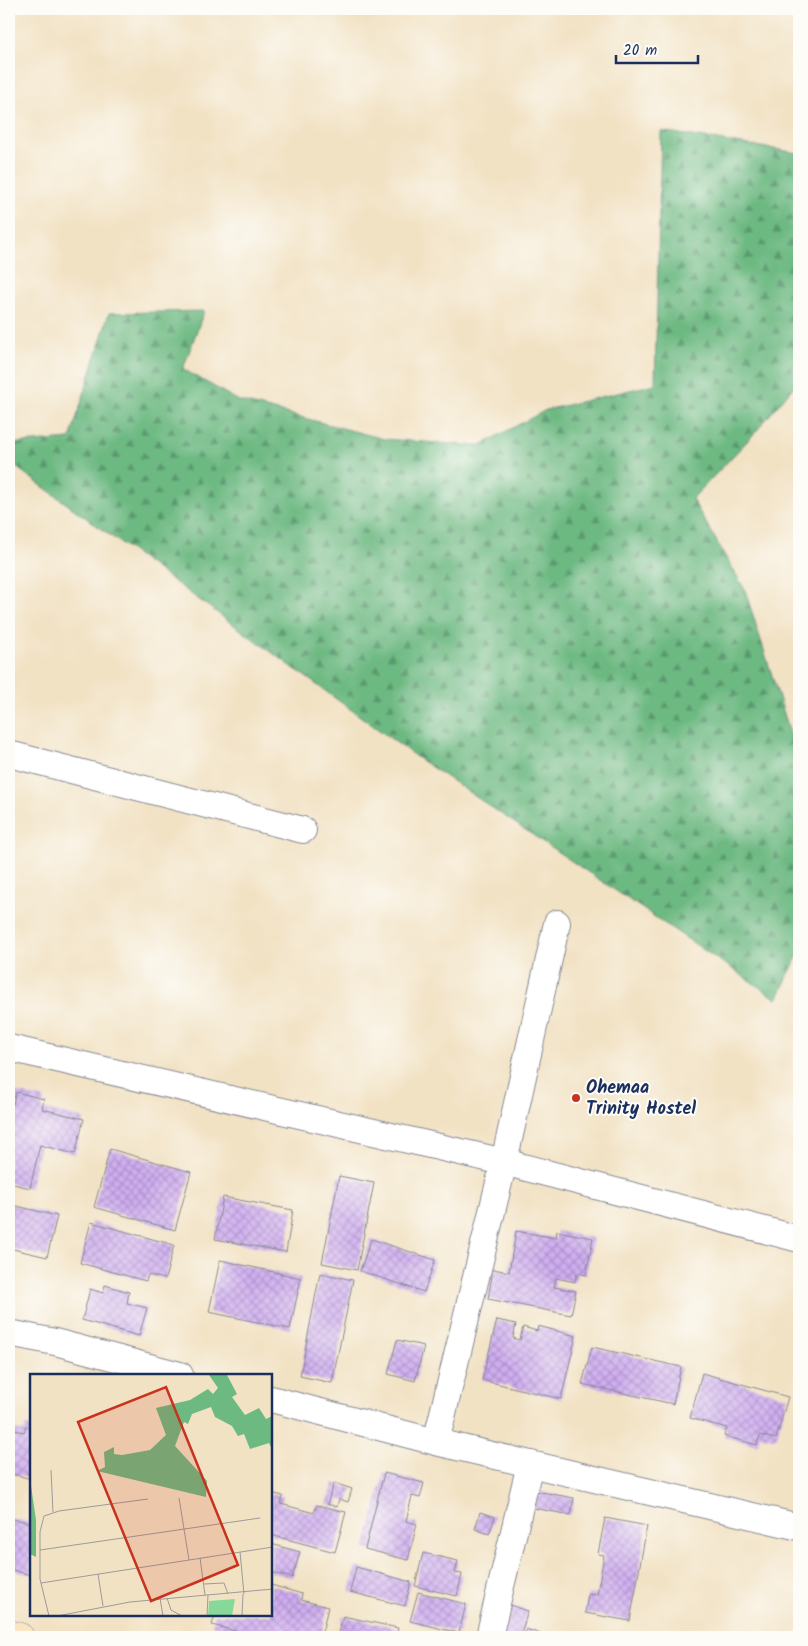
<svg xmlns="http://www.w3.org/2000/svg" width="808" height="1646" viewBox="0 0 808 1646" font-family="Kalam,sans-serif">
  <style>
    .forest { fill: url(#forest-firs); stroke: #447470 }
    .building { fill: url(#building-cross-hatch) }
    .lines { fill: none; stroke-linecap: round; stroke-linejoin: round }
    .street-casing { stroke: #868891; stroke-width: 28 }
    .secondary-casing { stroke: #868891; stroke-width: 29 }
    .street { stroke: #fff; stroke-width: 26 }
    .secondary { stroke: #f9e7c3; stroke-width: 28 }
    .poi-dot { fill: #c8321e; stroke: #fdfcf7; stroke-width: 2 }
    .labels { text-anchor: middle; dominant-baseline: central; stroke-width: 4; stroke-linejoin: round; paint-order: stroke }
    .poi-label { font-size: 18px; font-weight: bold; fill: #1b2f5e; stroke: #fdfcf7; text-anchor: start }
    .inset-road { fill: none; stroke: #9c9a9b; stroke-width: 1 }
    .view { fill: #c8321e; fill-opacity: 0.15; stroke: #c8321e; stroke-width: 2.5 }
    .inset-edge { fill: none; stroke: #1b2f5e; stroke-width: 2.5 }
  </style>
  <defs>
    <pattern id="forest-firs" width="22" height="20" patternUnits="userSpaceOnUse" patternTransform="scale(1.25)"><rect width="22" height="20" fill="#6db982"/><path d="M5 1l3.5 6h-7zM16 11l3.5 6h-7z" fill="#59976e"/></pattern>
    <pattern id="building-cross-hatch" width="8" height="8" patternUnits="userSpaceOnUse" patternTransform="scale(1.25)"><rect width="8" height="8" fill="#d0aef0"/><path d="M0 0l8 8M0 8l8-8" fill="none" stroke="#a88ec6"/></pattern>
  </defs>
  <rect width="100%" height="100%" fill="#fdfcf7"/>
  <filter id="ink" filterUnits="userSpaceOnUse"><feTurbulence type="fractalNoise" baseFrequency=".02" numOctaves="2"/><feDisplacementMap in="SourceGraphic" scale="10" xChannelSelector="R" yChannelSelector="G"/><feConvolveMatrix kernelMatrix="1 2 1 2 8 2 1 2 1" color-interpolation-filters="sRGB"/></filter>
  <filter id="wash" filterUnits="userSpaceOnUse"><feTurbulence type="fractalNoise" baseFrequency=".0096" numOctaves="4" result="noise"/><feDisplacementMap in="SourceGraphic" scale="20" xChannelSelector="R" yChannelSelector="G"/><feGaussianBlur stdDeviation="1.12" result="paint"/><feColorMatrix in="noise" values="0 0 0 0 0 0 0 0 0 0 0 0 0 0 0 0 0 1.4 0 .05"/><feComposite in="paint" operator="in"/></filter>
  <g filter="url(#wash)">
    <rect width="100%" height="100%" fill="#f2e2c4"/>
    <path class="forest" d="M661,131L799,153V380L753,435L692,499L745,590L799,761V953L777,999L415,756L9,462V444L70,439L109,313L204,311L183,369L239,401L384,439L479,446L546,410L655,384Z"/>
    <g id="blocks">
      <g class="building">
        <path d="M16,1092L44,1099L42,1109L84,1119L75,1154L40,1145L30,1188L9,1183V1103L13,1104Z"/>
        <path d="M110,1149L191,1172L175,1230L94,1207Z"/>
        <path d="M339,1176L374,1183L357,1270L322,1263Z"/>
        <path d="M223,1197L293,1210L286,1252L215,1239Z"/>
        <path d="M9,1204L57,1216L47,1257L13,1249L10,1260H9Z"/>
        <path d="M91,1222L174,1245L165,1279L148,1275L146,1281L80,1263Z"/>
        <path d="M516,1231L556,1238L557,1231L593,1238L586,1275L577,1273L575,1282L556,1278L554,1287L576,1291L571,1315L488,1299L493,1269L509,1272Z"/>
        <path d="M371,1239L435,1260L424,1292L360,1271Z"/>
        <path d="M220,1260L301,1278L290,1329L209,1312Z"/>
        <path d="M320,1273L353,1280L332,1383L300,1376Z"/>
        <path d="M105,1285L129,1292L127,1303L147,1308L139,1336L82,1320L90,1289L103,1293Z"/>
        <path d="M497,1320L516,1324L513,1338L520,1340L523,1327L537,1331L538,1326L576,1336L561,1399L482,1380Z"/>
        <path d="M397,1340L424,1346L415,1381L388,1374Z"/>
        <path d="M592,1347L681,1367L673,1404L582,1384Z"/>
        <path d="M702,1373L788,1397L776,1439L760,1435L757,1445L724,1436L727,1428L690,1418Z"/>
        <path d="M26,1426L31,1427V1479L9,1473V1435L10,1429L24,1432Z"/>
        <path d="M384,1473L424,1483L420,1498L412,1496L406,1521L417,1524L408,1560L365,1549Z"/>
        <path d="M334,1483L352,1489L348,1502L339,1499L337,1507L327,1504Z"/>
        <path d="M536,1491L574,1498L571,1515L533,1508Z"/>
        <path d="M271,1493L283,1496L281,1504L314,1513L317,1505L346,1512L335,1552L271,1535Z"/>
        <path d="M480,1512L495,1517L489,1534L475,1529Z"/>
        <path d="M9,1518L31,1523V1575L9,1569Z"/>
        <path d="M605,1518L647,1526L630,1621L585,1613L588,1594L597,1595L604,1555L598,1554Z"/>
        <path d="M271,1544L300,1552L292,1578L271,1572Z"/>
        <path d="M423,1553L458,1561L455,1573L462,1574L457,1596L415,1586Z"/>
        <path d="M356,1567L411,1582L405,1606L350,1592Z"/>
        <path d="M271,1585L302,1594L301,1600L328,1607L321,1637H259L212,1625L215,1615H271Z"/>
        <path d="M418,1592L466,1604L459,1633L410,1621Z"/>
        <path d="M507,1604L528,1611L520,1637H496Z"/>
        <path d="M343,1616L398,1628L396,1637H338Z"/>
        <path d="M526,1629L549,1637H523Z"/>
        <path d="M438,1632L460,1636V1637H436Z"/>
      </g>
    </g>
  </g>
  <g filter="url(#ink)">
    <use href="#blocks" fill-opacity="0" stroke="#868891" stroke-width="1"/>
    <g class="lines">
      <defs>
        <g id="street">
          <path d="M9,754L303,830"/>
          <path d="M9,1048L504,1162L799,1239"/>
          <path d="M9,1333L55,1342L180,1375"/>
          <path d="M271,1399L436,1442L799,1527"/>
          <path d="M436,1442L504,1162L557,923"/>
          <path d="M489,1637L530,1464"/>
        </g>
        <path id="secondary" d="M9,1634L20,1637"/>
      </defs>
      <use href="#street" class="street-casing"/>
      <use href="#secondary" class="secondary-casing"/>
      <use href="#street" class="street"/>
      <use href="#secondary" class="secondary"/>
    </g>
  </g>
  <circle class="poi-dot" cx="576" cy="1098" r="5"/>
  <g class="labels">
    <g class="poi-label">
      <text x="586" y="1088">Ohemaa<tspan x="586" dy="21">Trinity Hostel</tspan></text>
    </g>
  </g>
  <g transform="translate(30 1374)">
    <rect width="242" height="242" fill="#f2e2c4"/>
    <path d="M179,1H197L207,20L202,23L215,41L229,34L236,45L242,42V75L239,69L220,75L214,60L208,62L202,52L185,43L181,33L162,40L158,50L154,48L145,72L177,107L176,123L67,97L75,93L74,78L84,73V80L92,81L120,76L136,61L126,34L160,26L178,15L183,20L188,14ZM0,105L6,146V183L0,180Z" fill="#6db982"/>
    <path d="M205,225L202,242H178L179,227Z" fill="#87d99a"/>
    <path class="inset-road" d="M21,96L23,138M149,124L159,186M10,176L230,144M210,178L214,220M170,184L175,221M68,200L73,232M11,209L243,173M174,210L194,209L198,220M130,224L133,242M137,224L141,236L152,242M19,242L10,205V158L14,142L29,137L118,125M27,242L100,228L243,215M177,242L178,221M212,242L213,220"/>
    <path class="view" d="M136,13L208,191L121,227L48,48Z"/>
    <rect width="242" height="242" class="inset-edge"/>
  </g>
  <rect width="808" height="1646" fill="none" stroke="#fdfcf7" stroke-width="30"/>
  <path d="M616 55v8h82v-8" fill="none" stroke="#1b2f5e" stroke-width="2.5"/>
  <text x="623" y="55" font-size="15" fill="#1b2f5e" stroke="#fdfcf7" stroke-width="4" paint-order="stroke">20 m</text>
</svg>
